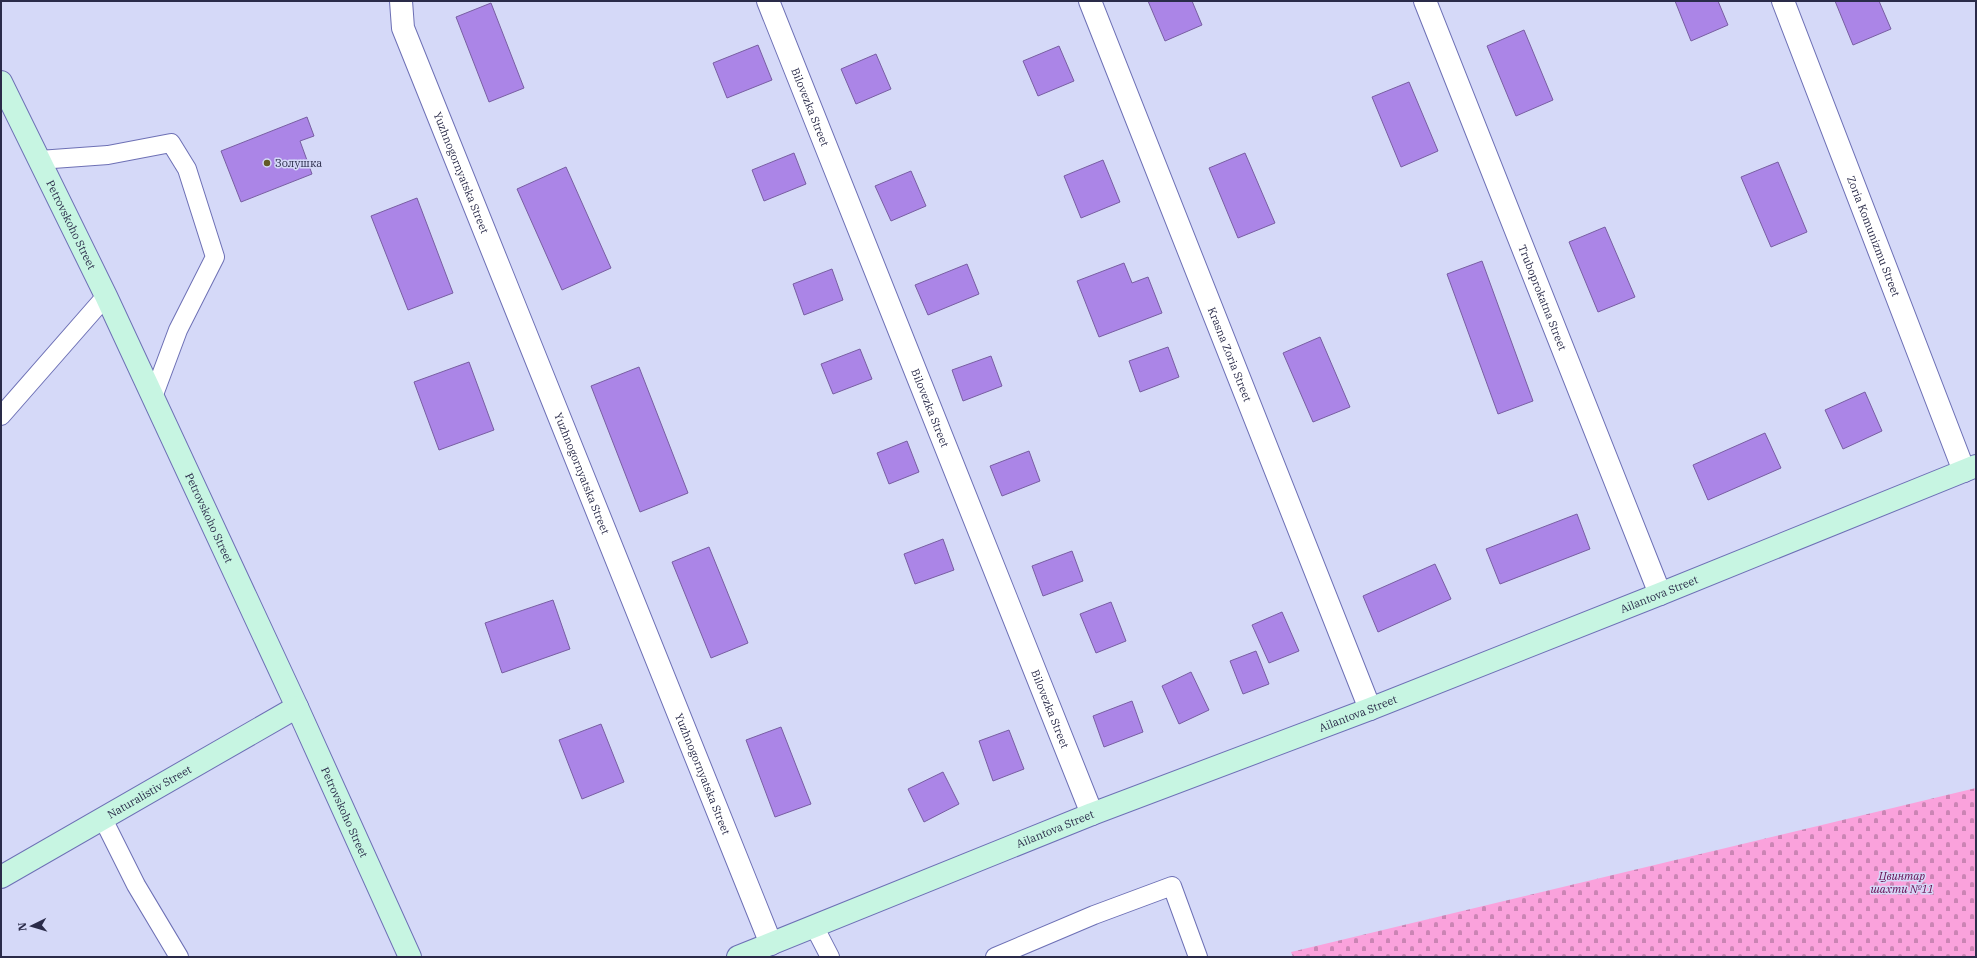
<svg xmlns="http://www.w3.org/2000/svg" width="1977" height="958" viewBox="0 0 1977 958" font-family="'IBM Plex Serif',serif">
  <style>
    .cemetery { fill: url(#cemetery-stones) }
    .building { fill: #ab85e7; stroke: #785ea2 }
    .lines { fill: none; stroke-linecap: round; stroke-linejoin: round }
    .lane-casing { stroke: #6d70b5; stroke-width: 20 }
    .street-casing { stroke: #6d70b5; stroke-width: 24 }
    .secondary-casing { stroke: #6d70b5; stroke-width: 24 }
    .lane { stroke: #fff; stroke-width: 18 }
    .street { stroke: #fff; stroke-width: 22 }
    .secondary { stroke: #c7f5e2; stroke-width: 22 }
    .poi-dot { fill: #635b27; stroke: #d5d9f8; stroke-width: 1.5 }
    .labels { text-anchor: middle; dominant-baseline: central; stroke-width: 3; stroke-linejoin: round; paint-order: stroke }
    .street-label { font-size: 11px; fill: #2a2b49; stroke: #d5d9f8 }
    .poi-label { font-size: 11px; fill: #2a2b49; stroke: #d5d9f8; text-anchor: start }
    .park-label { font-size: 11px; font-style: italic; fill: #63094e; stroke: #d5d9f8 }
  </style>
  <defs>
    <pattern id="cemetery-stones" width="16" height="16" patternUnits="userSpaceOnUse"><rect width="16" height="16" fill="#faa2dc"/><path d="M2 7V4a2 2 0 0 1 4 0v3zM10 15v-3a2 2 0 0 1 4 0v3z" fill="#cb84b4"/></pattern>
  </defs>
  <rect width="100%" height="100%" fill="#d5d9f8"/>
  <path class="cemetery" d="M1976,788V957H1293L1291,952Z"/>
  <g class="building">
    <path d="M1148,1H1192L1202,25L1165,41Z"/>
    <path d="M1675,1H1718L1728,25L1691,41Z"/>
    <path d="M1835,1H1879L1891,29L1853,45Z"/>
    <path d="M491,3L524,88L489,102L456,17Z"/>
    <path d="M1524,30L1553,100L1516,116L1487,46Z"/>
    <path d="M758,45L772,80L727,98L713,63Z"/>
    <path d="M1059,46L1074,81L1038,96L1023,61Z"/>
    <path d="M876,54L891,89L856,104L841,69Z"/>
    <path d="M1409,82L1438,151L1401,167L1372,97Z"/>
    <path d="M307,117L314,136L300,141L312,174L241,202L221,151Z"/>
    <path d="M794,153L806,184L764,201L752,170Z"/>
    <path d="M1245,153L1275,223L1238,238L1209,168Z"/>
    <path d="M1103,160L1120,202L1081,218L1064,176Z"/>
    <path d="M1778,162L1807,232L1771,247L1741,177Z"/>
    <path d="M566,167L611,268L562,290L517,189Z"/>
    <path d="M911,171L926,206L891,221L875,186Z"/>
    <path d="M417,198L453,293L408,310L371,216Z"/>
    <path d="M1605,227L1635,297L1598,312L1569,242Z"/>
    <path d="M1482,261L1533,401L1498,414L1447,274Z"/>
    <path d="M1124,263L1132,283L1148,277L1162,313L1099,337L1077,281Z"/>
    <path d="M967,264L979,294L928,315L915,285Z"/>
    <path d="M832,269L843,300L804,315L793,284Z"/>
    <path d="M1320,337L1350,407L1313,422L1283,353Z"/>
    <path d="M1168,347L1179,377L1140,392L1129,361Z"/>
    <path d="M860,349L872,379L833,394L821,364Z"/>
    <path d="M991,356L1002,386L963,401L952,370Z"/>
    <path d="M469,362L494,430L439,450L414,382Z"/>
    <path d="M639,367L688,493L640,512L591,386Z"/>
    <path d="M1865,392L1882,431L1843,449L1825,410Z"/>
    <path d="M1765,433L1781,468L1708,500L1693,465Z"/>
    <path d="M907,441L919,472L889,484L877,453Z"/>
    <path d="M1029,451L1040,481L1002,496L990,466Z"/>
    <path d="M1577,514L1590,549L1500,584L1486,549Z"/>
    <path d="M943,539L954,570L915,584L904,554Z"/>
    <path d="M709,547L748,643L711,658L672,562Z"/>
    <path d="M1072,551L1083,581L1043,596L1032,566Z"/>
    <path d="M1435,564L1451,599L1378,632L1363,596Z"/>
    <path d="M553,600L570,649L502,673L485,623Z"/>
    <path d="M1111,602L1126,641L1096,653L1080,614Z"/>
    <path d="M1282,612L1299,651L1269,663L1252,625Z"/>
    <path d="M1256,651L1269,684L1243,694L1230,661Z"/>
    <path d="M1191,672L1209,710L1179,724L1162,686Z"/>
    <path d="M1132,701L1143,732L1104,747L1093,716Z"/>
    <path d="M601,724L624,782L582,799L559,740Z"/>
    <path d="M781,727L811,804L775,817L746,740Z"/>
    <path d="M1009,730L1024,769L993,781L979,741Z"/>
    <path d="M943,772L959,804L924,822L908,789Z"/>
  </g>
  <g class="lines">
    <defs>
      <g id="lane">
        <path d="M39,160L108,155L171,143L187,169L215,257L178,330L153,397"/>
        <path d="M1,416L106,296"/>
        <path d="M103,819L136,885L179,957"/>
        <path d="M814,926L830,957"/>
        <path d="M995,957L1094,915L1172,886L1198,957"/>
      </g>
      <g id="street">
        <path id="s1" d="M401,1L403,28L771,944"/>
        <path id="s2" d="M768,1L1092,814"/>
        <path id="s3" d="M1090,1L1370,709"/>
        <path id="s4" d="M1425,1L1660,594"/>
        <path id="s5" d="M1783,1L1964,471"/>
      </g>
      <g id="secondary">
        <path id="s6" d="M1,82L106,296L297,707L410,957"/>
        <path id="s7" d="M1,877L297,707"/>
        <path id="s8" d="M738,957L1092,814L1370,709L1660,594L1976,466"/>
      </g>
    </defs>
    <use href="#lane" class="lane-casing"/>
    <use href="#street" class="street-casing"/>
    <use href="#secondary" class="secondary-casing"/>
    <use href="#lane" class="lane"/>
    <use href="#street" class="street"/>
    <use href="#secondary" class="secondary"/>
  </g>
  <circle class="poi-dot" cx="267" cy="163" r="4"/>
  <g class="labels">
    <g class="street-label">
      <text stroke="none"><textPath href="#s2" startOffset="114">Bilovezka Street</textPath></text>
      <text stroke="none"><textPath href="#s1" startOffset="183">Yuzhnogornyatska Street</textPath></text>
      <text stroke="none"><textPath href="#s6" startOffset="159">Petrovskoho Street</textPath></text>
      <text stroke="none"><textPath href="#s5" startOffset="252">Zoria Komunizmu Street</textPath></text>
      <text stroke="none"><textPath href="#s4" startOffset="319">Truboprokatna Street</textPath></text>
      <text stroke="none"><textPath href="#s3" startOffset="380">Krasna Zoria Street</textPath></text>
      <text stroke="none"><textPath href="#s2" startOffset="438">Bilovezka Street</textPath></text>
      <text stroke="none"><textPath href="#s1" startOffset="507">Yuzhnogornyatska Street</textPath></text>
      <text stroke="none"><textPath href="#s6" startOffset="483">Petrovskoho Street</textPath></text>
      <text stroke="none"><textPath href="#s8" startOffset="990">Ailantova Street</textPath></text>
      <text stroke="none"><textPath href="#s2" startOffset="762">Bilovezka Street</textPath></text>
      <text stroke="none"><textPath href="#s8" startOffset="666">Ailantova Street</textPath></text>
      <text stroke="none"><textPath href="#s1" startOffset="831">Yuzhnogornyatska Street</textPath></text>
      <text stroke="none"><textPath href="#s7" startOffset="171">Naturalistiv Street</textPath></text>
      <text stroke="none"><textPath href="#s6" startOffset="807">Petrovskoho Street</textPath></text>
      <text stroke="none"><textPath href="#s8" startOffset="342">Ailantova Street</textPath></text>
    </g>
    <g class="poi-label">
      <text x="275" y="163">Золушка</text>
    </g>
    <g class="park-label">
      <text x="1902" y="876">Цвинтар<tspan x="1902" dy="13">шахти №11</tspan></text>
    </g>
  </g>
  <rect width="1977" height="958" fill="none" stroke="#2a2b49" stroke-width="4"/>
  <g transform="translate(32 926) rotate(265)" stroke="#d5d9f8" stroke-width="3" paint-order="stroke">
  <path d="M0-3L7 15L0 10L-7 15Z" fill="#2a2b49"/>
  <text y="-6" font-size="11" font-weight="bold" text-anchor="middle" fill="#2a2b49">N</text>
  </g>
</svg>
